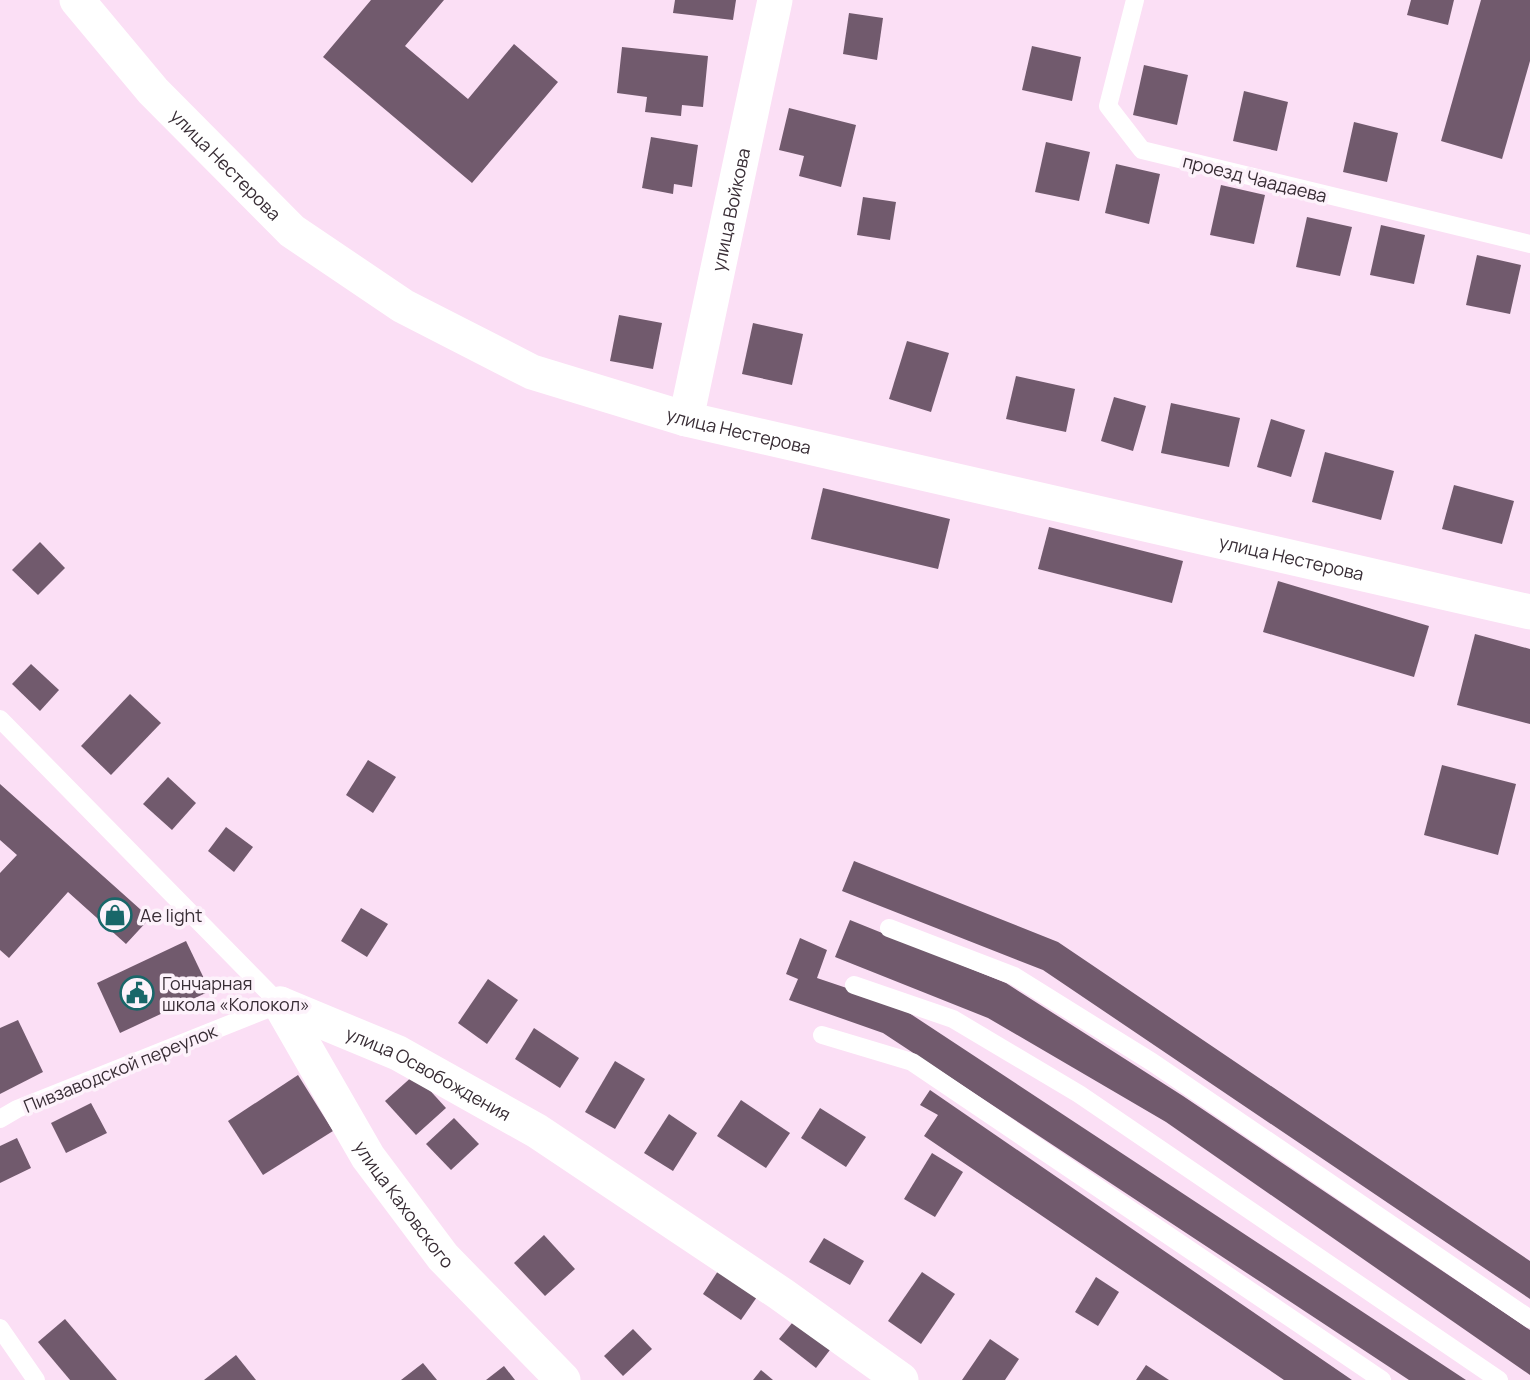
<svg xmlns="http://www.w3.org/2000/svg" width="1530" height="1380" viewBox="0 0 1530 1380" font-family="Manrope,sans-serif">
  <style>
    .building { fill: #715a6d }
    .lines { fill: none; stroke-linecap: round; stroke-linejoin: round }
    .lane { stroke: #fff; stroke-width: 18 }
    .street { stroke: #fff; stroke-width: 35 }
    .labels { text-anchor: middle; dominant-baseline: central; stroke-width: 7; stroke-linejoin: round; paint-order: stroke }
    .street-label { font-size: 18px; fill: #382d35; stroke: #fdf2fb }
    .poi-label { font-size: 18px; fill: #382d35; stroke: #fdf2fb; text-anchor: start }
  </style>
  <rect width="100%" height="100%" fill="#fbdff5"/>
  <g class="building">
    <path d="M371,0H444L405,46L468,99L514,44L558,82L472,183L323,57Z"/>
    <path d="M675,0H736L733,20L673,13Z"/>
    <path d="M1411,0H1454L1448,25L1407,15Z"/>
    <path d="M1481,0H1530V61L1502,159L1441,141Z"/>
    <path d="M849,13L883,18L877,60L843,54Z"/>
    <path d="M1032,46L1081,57L1072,101L1022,90Z"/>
    <path d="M622,47L708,56L703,107L682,105L681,116L645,112L647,97L617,93Z"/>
    <path d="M1144,65L1188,75L1177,125L1133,115Z"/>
    <path d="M1244,91L1288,102L1277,151L1233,141Z"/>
    <path d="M789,108L856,125L841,187L799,176L804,156L779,150Z"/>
    <path d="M1354,122L1398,133L1387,182L1343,172Z"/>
    <path d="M651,137L698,145L692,187L674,184L673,194L642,188Z"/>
    <path d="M1046,142L1090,152L1079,201L1035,192Z"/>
    <path d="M1116,164L1160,174L1149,224L1105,213Z"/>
    <path d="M1221,185L1265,195L1254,244L1210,235Z"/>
    <path d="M863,197L896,202L890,240L857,235Z"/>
    <path d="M1307,217L1352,227L1340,276L1296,267Z"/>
    <path d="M1381,225L1425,235L1414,284L1370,275Z"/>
    <path d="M1477,255L1521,265L1510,314L1466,305Z"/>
    <path d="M619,315L662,323L653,369L610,361Z"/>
    <path d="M753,323L803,334L792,385L742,374Z"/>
    <path d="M907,341L949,353L931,412L889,399Z"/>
    <path d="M1016,376L1075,389L1066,432L1006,419Z"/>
    <path d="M1114,397L1146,406L1133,451L1101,441Z"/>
    <path d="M1171,403L1240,418L1229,467L1161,453Z"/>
    <path d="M1271,419L1305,430L1291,477L1257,467Z"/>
    <path d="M1325,452L1394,471L1381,520L1312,502Z"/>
    <path d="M1454,485L1514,501L1502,544L1442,529Z"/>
    <path d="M823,488L950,519L938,569L811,539Z"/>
    <path d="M1049,527L1183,561L1172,603L1038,569Z"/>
    <path d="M40,542L65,568L38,595L12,570Z"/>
    <path d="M1278,581L1429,626L1414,677L1263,632Z"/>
    <path d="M1475,634L1530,649V724L1457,705Z"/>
    <path d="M31,664L59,690L40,711L12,684Z"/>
    <path d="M130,694L161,723L111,775L81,746Z"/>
    <path d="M368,760L396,777L373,813L346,795Z"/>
    <path d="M1442,765L1516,784L1498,855L1424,835Z"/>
    <path d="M168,777L196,803L172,830L143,804Z"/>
    <path d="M0,784L150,918L126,944L68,892L9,958L0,950V873L17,855L0,840Z"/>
    <path d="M226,827L253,847L234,872L208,851Z"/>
    <path d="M854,861L1058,942L1530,1261V1299L1043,970L842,891Z"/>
    <path d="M361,908L388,924L367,957L341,941Z"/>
    <path d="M850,920L1006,983L1183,1096L1530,1330V1375L1166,1122L988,1018L835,957Z"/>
    <path d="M800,938L827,950L817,978L897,1005L1466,1380H1409L883,1033L789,1000L798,979L786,974Z"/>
    <path d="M186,941L210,991L120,1033L97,983Z"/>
    <path d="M488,979L518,1000L487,1044L458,1023Z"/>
    <path d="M18,1020L43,1072L0,1094V1028Z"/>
    <path d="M534,1028L579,1058L560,1088L515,1059Z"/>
    <path d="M615,1061L645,1079L615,1129L585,1112Z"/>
    <path d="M415,1074L446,1108L416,1135L385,1101Z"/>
    <path d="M298,1075L333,1131L263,1175L228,1121Z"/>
    <path d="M930,1090L1352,1380H1284L924,1136L938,1115L920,1105Z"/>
    <path d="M741,1100L790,1133L766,1168L717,1136Z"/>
    <path d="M91,1103L107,1133L66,1153L51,1123Z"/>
    <path d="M820,1108L866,1137L846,1167L801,1138Z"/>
    <path d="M669,1114L697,1133L673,1171L644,1153Z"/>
    <path d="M454,1118L479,1144L451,1170L426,1144Z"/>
    <path d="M17,1138L31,1168L0,1183V1146Z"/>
    <path d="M932,1153L963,1172L935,1217L904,1199Z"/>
    <path d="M544,1235L575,1269L545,1296L514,1263Z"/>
    <path d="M824,1238L864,1261L850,1285L809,1262Z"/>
    <path d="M718,1271L757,1297L741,1320L703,1294Z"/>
    <path d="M922,1272L955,1294L921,1344L888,1321Z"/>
    <path d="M1096,1277L1119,1292L1098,1326L1075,1312Z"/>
    <path d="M797,1317L833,1346L816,1368L779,1339Z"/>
    <path d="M65,1319L117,1380H70L38,1342Z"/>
    <path d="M633,1329L652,1349L623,1376L604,1356Z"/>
    <path d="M990,1339L1019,1359L1005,1380H962Z"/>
    <path d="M236,1355L256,1380H204Z"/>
    <path d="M423,1363L437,1380H401Z"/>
    <path d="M1146,1365L1169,1380H1136Z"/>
    <path d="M504,1366L515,1380H486Z"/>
    <path d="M761,1370L773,1380H753Z"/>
  </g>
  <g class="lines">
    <g class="lane">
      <path d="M1135,0L1108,106L1142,150L1530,244"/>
      <path d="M0,719L280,1004L17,1109L0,1119"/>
      <path d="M889,928L1014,976L1152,1062L1530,1319"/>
      <path d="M854,985L953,1019L1079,1094L1499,1380"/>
      <path d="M822,1035L912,1062L1382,1380"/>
      <path d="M0,1328L36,1380"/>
    </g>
    <g class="street">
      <path id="s1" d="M77,0L153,91L292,231L403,306L532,372L686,419L1530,612"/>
      <path id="s2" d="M686,419L775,0"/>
      <path id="s3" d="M280,1004L398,1053L537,1131L781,1294L901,1380"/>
      <path id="s4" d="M280,1004L368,1157L443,1257L563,1380"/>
    </g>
  </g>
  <defs>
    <symbol id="shop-ring" viewBox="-11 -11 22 22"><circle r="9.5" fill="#fdf2fb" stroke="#196769" stroke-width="1.5"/><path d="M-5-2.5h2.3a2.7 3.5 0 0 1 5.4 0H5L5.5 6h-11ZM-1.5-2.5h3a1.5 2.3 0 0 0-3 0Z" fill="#196769"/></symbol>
    <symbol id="civic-ring" viewBox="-11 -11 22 22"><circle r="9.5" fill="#fdf2fb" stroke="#196769" stroke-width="1.5"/><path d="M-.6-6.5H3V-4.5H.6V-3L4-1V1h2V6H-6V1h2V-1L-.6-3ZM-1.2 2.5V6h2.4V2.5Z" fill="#196769"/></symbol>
  </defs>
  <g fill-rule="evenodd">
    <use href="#shop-ring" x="96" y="896" width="38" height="38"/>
    <use href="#civic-ring" x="118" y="974" width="38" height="38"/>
  </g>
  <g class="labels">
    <g class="street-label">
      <text stroke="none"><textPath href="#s1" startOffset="222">улица Нестерова</textPath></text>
      <text transform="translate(1255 178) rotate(14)">проезд Чаадаева</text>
      <text stroke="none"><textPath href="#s2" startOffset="214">улица Войкова</textPath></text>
      <text stroke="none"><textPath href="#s1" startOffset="810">улица Нестерова</textPath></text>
      <text stroke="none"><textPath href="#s1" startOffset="1377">улица Нестерова</textPath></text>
      <text transform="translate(120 1068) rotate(-22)">Пивзаводской переулок</text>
      <text stroke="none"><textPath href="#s3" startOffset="164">улица Освобождения</textPath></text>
      <text stroke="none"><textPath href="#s4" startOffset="236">улица Каховского</textPath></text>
    </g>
    <g class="poi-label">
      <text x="140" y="915">Ae light</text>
      <text x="162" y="983">Гончарная<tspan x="162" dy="21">школа «Колокол»</tspan></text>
    </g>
  </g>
</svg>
